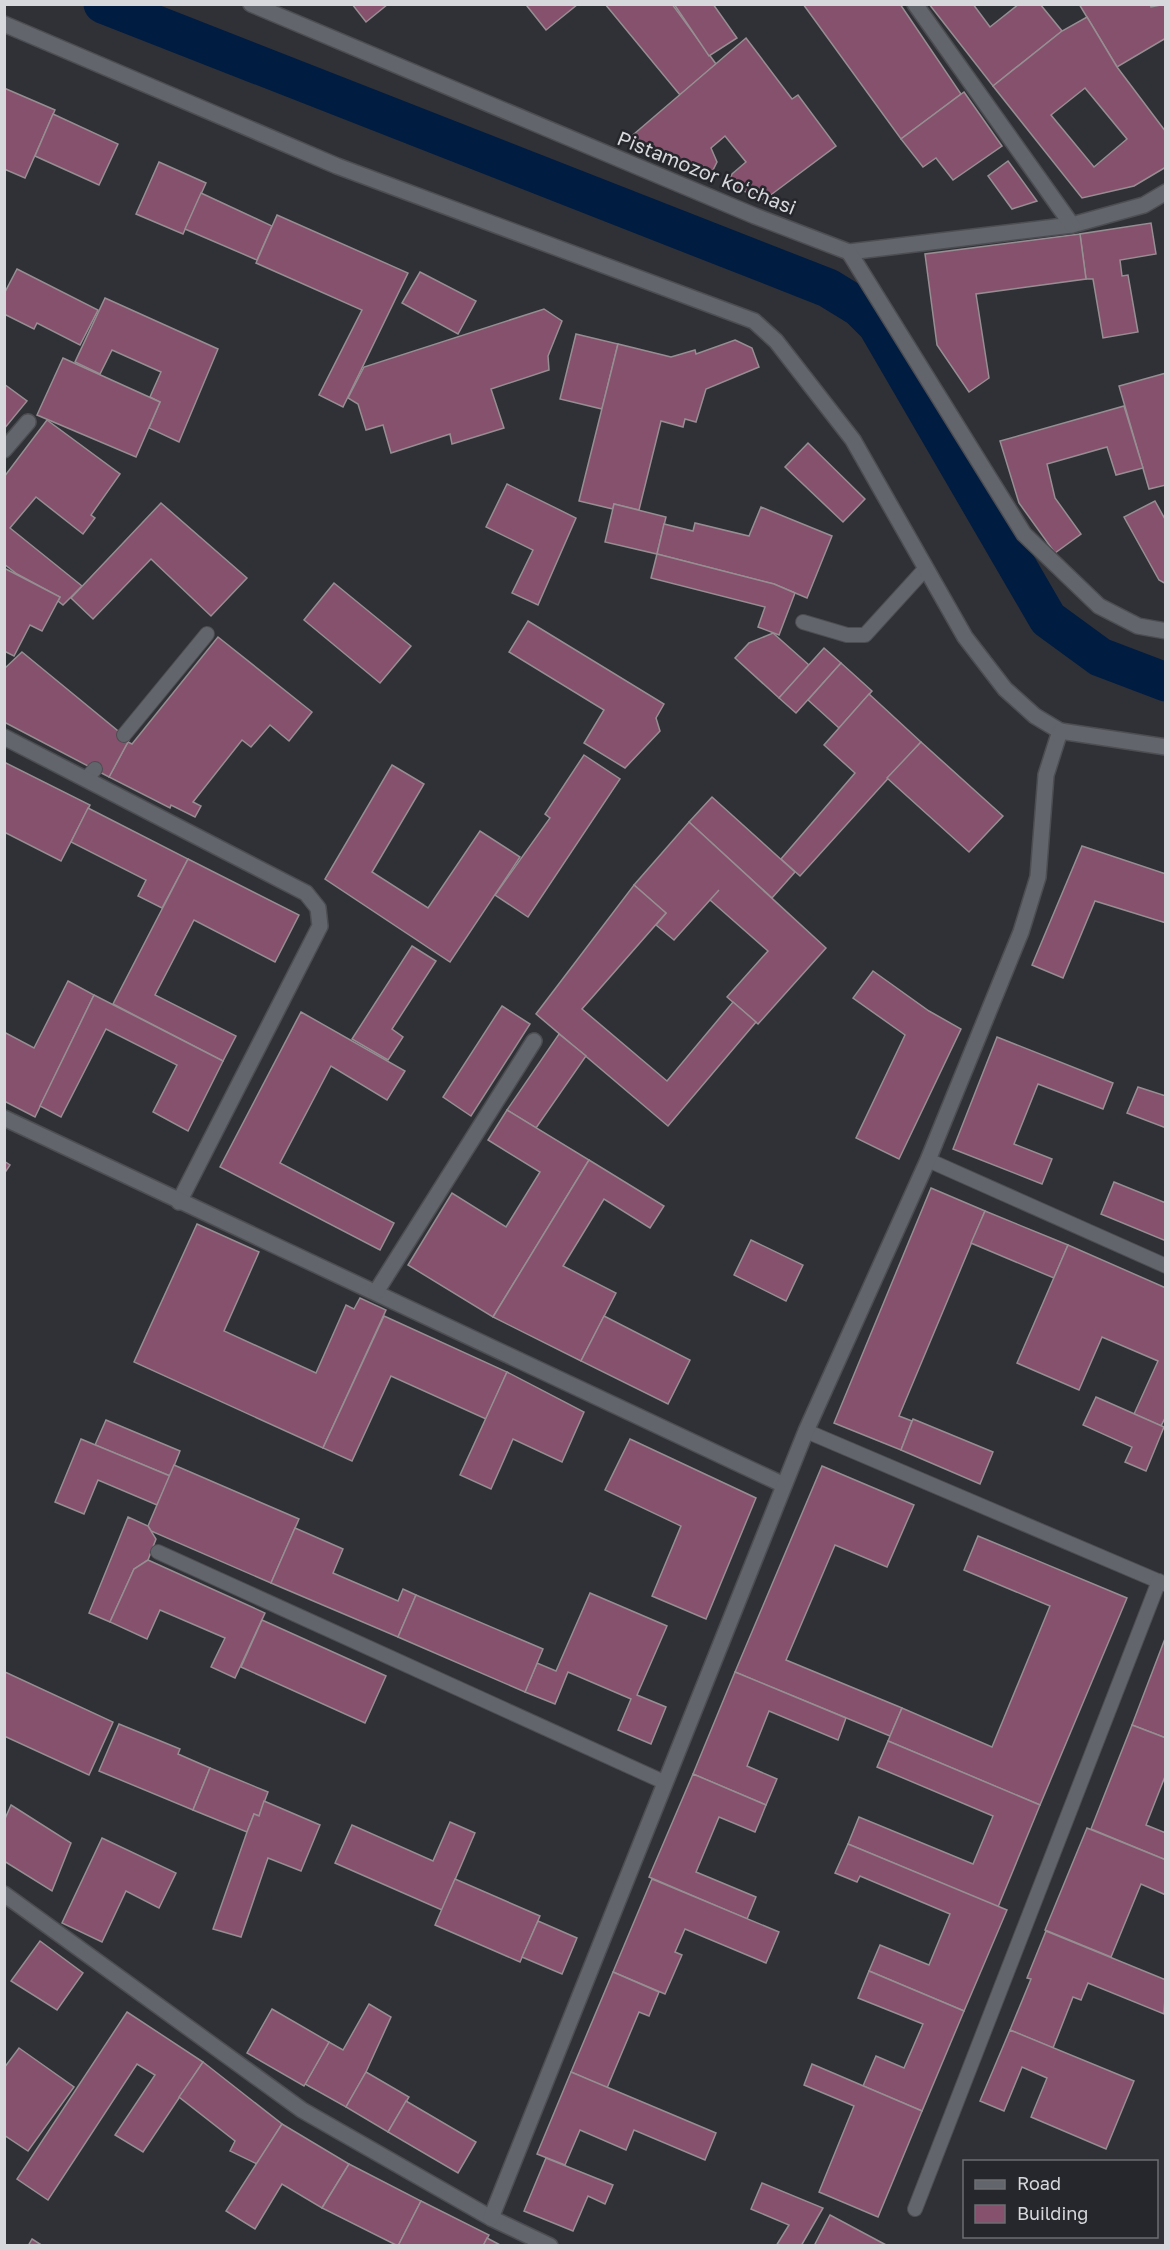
<svg xmlns="http://www.w3.org/2000/svg" width="1170" height="2250" viewBox="0 0 1170 2250" font-family="'Golos Text',sans-serif">
  <style>
    .lines { fill: none; stroke-linecap: round; stroke-linejoin: round }
    .canal { stroke: #001c41; stroke-width: 39 }
    .building { fill: #86516c; stroke: #968e92; stroke-width: 1.5; fill-rule: evenodd }
    .service-casing { stroke: #4d4e53; stroke-width: 16 }
    .minor-casing { stroke: #4d4e53; stroke-width: 18 }
    .service { stroke: #62656b; stroke-width: 14 }
    .minor { stroke: #62656b; stroke-width: 15 }
    .labels { text-anchor: middle; dominant-baseline: central; stroke-width: 5; stroke-linejoin: round; paint-order: stroke }
    .street-label { font-size: 20px; fill: #d7d8dc; stroke: #25272d }
  </style>
  <rect width="100%" height="100%" fill="#2f3137"/>
  <g class="lines">
    <path class="canal" d="M103,4L828,288L859,307L877,325L1048,619L1100,657L1166,682"/>
  </g>
  <g class="building">
    <path d="M352,4H388L366,22Z"/>
    <path d="M529,4H578L546,30L527,6Z"/>
    <path d="M605,4H672L716,64L680,95Z"/>
    <path d="M674,4H713L737,38L709,56Z"/>
    <path d="M803,4H900L961,94L901,139Z"/>
    <path d="M929,4H973L990,27L1019,4H1040L1062,31L993,86Z"/>
    <path d="M1079,4H1150L1151,7L1166,4V38L1117,67Z"/>
    <path d="M1087,17L1117,67L1166,132V167L1134,186L1082,198L993,86L1062,31ZM1085,88L1127,139L1094,167L1051,115Z"/>
    <path d="M746,38L792,99L798,95L836,146L764,200L728,184L732,174L746,162L725,136L711,148L717,162L710,176L627,140Z"/>
    <path d="M4,88L55,110L25,178L4,169Z"/>
    <path d="M964,92L1002,146L953,180L936,158L923,167L901,139Z"/>
    <path d="M53,114L118,144L99,185L35,156Z"/>
    <path d="M1008,161L1037,201L1012,209L988,176Z"/>
    <path d="M159,162L206,183L183,234L136,214Z"/>
    <path d="M201,193L272,226L257,260L185,229Z"/>
    <path d="M277,215L408,273L343,407L319,395L362,310L256,263Z"/>
    <path d="M1151,223L1156,254L1120,260L1122,276L1128,275L1138,332L1103,338L1093,279H1086L1080,234Z"/>
    <path d="M1080,234L1086,279L976,294L989,378L969,392L937,345L925,254Z"/>
    <path d="M17,269L98,310L80,345L37,323L34,329L4,314V294Z"/>
    <path d="M420,272L476,301L458,334L402,303Z"/>
    <path d="M105,298L218,349L179,442L149,428L160,402L150,397L161,372L112,350L100,374L75,362Z"/>
    <path d="M544,309L562,321L548,356L549,370L491,389L504,428L452,444L450,434L391,453L383,425L366,430L358,404L348,398L364,367Z"/>
    <path d="M576,334L618,344L602,409L560,399Z"/>
    <path d="M735,340L752,348L759,367L706,389L696,422L685,419L683,427L661,421L639,510L614,504L613,509L579,501L618,344L671,357L695,350L696,354Z"/>
    <path d="M63,358L160,402L136,457L37,415Z"/>
    <path d="M1166,373V485L1149,489L1119,386Z"/>
    <path d="M4,384L27,401L4,429Z"/>
    <path d="M1124,406L1143,468L1116,475L1107,447L1047,464L1055,498L1081,534L1055,553L1019,503L1000,441Z"/>
    <path d="M47,420L120,474L91,515L95,518L83,534L36,497L10,528L82,586L63,605L58,601L60,597L17,574L4,564V477Z"/>
    <path d="M808,443L865,499L843,522L785,467Z"/>
    <path d="M507,484L576,518L538,605L512,593L533,550L486,527Z"/>
    <path d="M1155,501L1166,521V584L1159,580L1124,517Z"/>
    <path d="M161,503L247,578L211,616L151,559L93,619L71,598Z"/>
    <path d="M614,504L666,517L657,554L605,542Z"/>
    <path d="M761,507L832,536L807,598L774,584L657,554L664,524L693,531L695,523L749,536Z"/>
    <path d="M657,554L774,584L795,593L779,635L758,627L765,607L651,578Z"/>
    <path d="M4,568L60,597L42,631L30,625L14,656L4,651Z"/>
    <path d="M334,583L411,646L380,683L304,620Z"/>
    <path d="M528,621L664,704L656,718L660,731L625,768L584,743L604,710L509,652Z"/>
    <path d="M773,633L809,665L779,698L735,658L749,643Z"/>
    <path d="M218,637L312,712L289,741L270,725L251,747L242,740L193,802L201,806L195,817L171,805L170,808L109,777L128,742L132,744Z"/>
    <path d="M824,648L841,663L796,713L779,698Z"/>
    <path d="M22,652L129,740L109,777L4,722V669Z"/>
    <path d="M841,663L872,691L839,728L808,700Z"/>
    <path d="M869,694L921,742L800,876L781,859L855,773L824,745Z"/>
    <path d="M921,742L1003,816L969,852L887,778Z"/>
    <path d="M584,755L620,779L528,917L495,895L550,818L545,814Z"/>
    <path d="M4,762L90,805L61,861L4,832Z"/>
    <path d="M392,765L424,784L372,872L428,908L480,831L520,857L450,962L325,879Z"/>
    <path d="M712,797L795,872L772,898L689,822Z"/>
    <path d="M88,808L188,859L162,908L138,896L146,880L71,842Z"/>
    <path d="M689,822L826,948L758,1024L727,997L768,951L710,900L719,890L674,940L656,925L666,913L634,885Z"/>
    <path d="M1082,846L1166,874V923L1095,901L1063,978L1032,965Z"/>
    <path d="M188,859L299,915L275,962L194,920L155,995L236,1036L223,1061L113,1004Z"/>
    <path d="M634,885L666,913L582,1009L667,1081L733,1002L756,1022L668,1126L536,1014Z"/>
    <path d="M412,946L436,961L392,1029L403,1037L388,1060L352,1039Z"/>
    <path d="M873,971L929,1011L961,1029L899,1159L856,1138L905,1035L853,998Z"/>
    <path d="M68,981L94,995L35,1117L4,1101V1032L34,1048Z"/>
    <path d="M94,995L223,1061L188,1131L153,1112L177,1065L106,1029L61,1117L40,1106Z"/>
    <path d="M502,1006L530,1024L471,1116L443,1097Z"/>
    <path d="M301,1012L405,1071L387,1100L331,1066L280,1163L394,1223L380,1250L220,1167Z"/>
    <path d="M559,1034L586,1056L536,1128L507,1110Z"/>
    <path d="M997,1037L1113,1083L1103,1109L1038,1084L1014,1144L1052,1159L1042,1184L953,1149Z"/>
    <path d="M1138,1087L1166,1096V1128L1127,1113Z"/>
    <path d="M507,1110L589,1160L493,1317L408,1265L452,1193L506,1227L540,1172L488,1140Z"/>
    <path d="M589,1160L664,1206L650,1228L604,1199L563,1266L616,1293L581,1361L493,1317Z"/>
    <path d="M4,1161L10,1165L4,1174Z"/>
    <path d="M1114,1182L1166,1203V1241L1101,1214Z"/>
    <path d="M931,1188L985,1211L899,1416L912,1421L901,1450L834,1423Z"/>
    <path d="M985,1211L1068,1245L1054,1278L971,1243Z"/>
    <path d="M197,1224L259,1252L224,1331L316,1373L346,1305L354,1309L360,1298L386,1310L323,1448L134,1362Z"/>
    <path d="M751,1240L803,1265L786,1301L734,1275Z"/>
    <path d="M1068,1245L1166,1288V1416L1161,1426L1134,1414L1158,1361L1102,1337L1079,1390L1017,1363Z"/>
    <path d="M384,1316L507,1372L486,1419L391,1376L352,1461L323,1448Z"/>
    <path d="M604,1316L690,1360L668,1404L581,1361Z"/>
    <path d="M507,1372L584,1412L562,1462L513,1439L491,1489L460,1475Z"/>
    <path d="M1096,1397L1164,1427L1146,1471L1125,1462L1132,1447L1083,1425Z"/>
    <path d="M913,1419L993,1452L980,1484L901,1450Z"/>
    <path d="M106,1420L180,1451L170,1476L95,1445Z"/>
    <path d="M81,1439L170,1476L157,1505L98,1480L84,1514L55,1502Z"/>
    <path d="M630,1439L756,1498L706,1619L652,1596L681,1526L605,1490Z"/>
    <path d="M174,1465L299,1519L271,1583L151,1531L148,1526Z"/>
    <path d="M822,1466L914,1505L887,1567L835,1545L786,1660L902,1708L890,1736L735,1672Z"/>
    <path d="M128,1517L148,1526L156,1539L148,1560L134,1569L110,1622L89,1613Z"/>
    <path d="M295,1528L343,1549L333,1573L398,1601L403,1589L416,1595L398,1637L271,1583Z"/>
    <path d="M978,1536L1127,1598L1040,1805L888,1741L902,1708L992,1747L1050,1606L964,1570Z"/>
    <path d="M148,1560L265,1613L235,1678L211,1667L225,1638L160,1610L147,1639L110,1622L134,1569Z"/>
    <path d="M590,1593L667,1626L637,1695L666,1707L651,1744L618,1730L631,1699L568,1672L555,1704L525,1692L537,1663L556,1671Z"/>
    <path d="M416,1595L543,1649L525,1692L398,1637Z"/>
    <path d="M262,1620L386,1676L365,1723L241,1667Z"/>
    <path d="M1166,1636V1738L1132,1725Z"/>
    <path d="M5,1672L113,1722L89,1775L4,1736Z"/>
    <path d="M735,1672L846,1718L838,1740L769,1711L747,1766L777,1779L766,1805L693,1774Z"/>
    <path d="M119,1724L180,1749L178,1754L210,1768L193,1810L99,1771Z"/>
    <path d="M1132,1725L1166,1738V1774L1146,1825L1166,1833V1860L1091,1829Z"/>
    <path d="M888,1741L1040,1805L998,1907L848,1844L859,1817L973,1864L993,1816L877,1767Z"/>
    <path d="M210,1768L268,1792L259,1816L254,1814L247,1832L193,1810Z"/>
    <path d="M693,1774L766,1805L755,1832L719,1817L696,1872L756,1897L747,1919L649,1877Z"/>
    <path d="M264,1801L320,1825L301,1871L268,1858L241,1937L213,1929L247,1832L254,1814L259,1816Z"/>
    <path d="M11,1805L71,1843L52,1891L4,1861V1821Z"/>
    <path d="M450,1822L475,1833L442,1910L335,1863L352,1825L433,1861Z"/>
    <path d="M1087,1828L1166,1860V1895L1141,1884L1111,1957L1045,1930Z"/>
    <path d="M102,1838L176,1873L159,1908L126,1891L102,1942L62,1923Z"/>
    <path d="M848,1844L1007,1910L964,2011L869,1971L880,1945L929,1965L950,1914L860,1876L857,1882L835,1873Z"/>
    <path d="M455,1879L540,1916L520,1962L435,1925Z"/>
    <path d="M652,1879L779,1932L766,1963L685,1929L675,1952L682,1955L665,1994L613,1972Z"/>
    <path d="M538,1921L577,1938L562,1974L522,1957Z"/>
    <path d="M1046,1931L1166,1980L1164,2014L1088,1983L1081,2000L1073,1997L1053,2048L1010,2030L1031,1979L1027,1978Z"/>
    <path d="M40,1941L83,1973L57,2010L11,1981Z"/>
    <path d="M869,1971L964,2011L922,2111L863,2086L876,2056L904,2068L923,2024L858,1998Z"/>
    <path d="M613,1972L659,1992L649,2016L639,2012L607,2088L571,2072Z"/>
    <path d="M369,2004L391,2017L366,2072L346,2107L305,2084L329,2042L343,2050Z"/>
    <path d="M272,2009L329,2042L304,2086L247,2053Z"/>
    <path d="M127,2012L203,2062L143,2152L115,2135L155,2075L137,2064L48,2200L17,2179Z"/>
    <path d="M1010,2030L1134,2081L1106,2149L1031,2117L1047,2078L1022,2067L1004,2111L980,2101Z"/>
    <path d="M19,2048L74,2087L28,2151L4,2135V2068Z"/>
    <path d="M203,2062L282,2124L257,2164L230,2151L235,2141L179,2097Z"/>
    <path d="M812,2064L922,2111L878,2217L819,2192L854,2106L804,2085Z"/>
    <path d="M366,2072L409,2097L388,2132L346,2107Z"/>
    <path d="M571,2072L716,2133L705,2160L634,2130L626,2150L580,2130L565,2165L537,2154Z"/>
    <path d="M406,2101L476,2142L458,2173L388,2132Z"/>
    <path d="M282,2124L349,2164L322,2208L282,2184L255,2229L226,2211Z"/>
    <path d="M546,2158L613,2185L605,2204L588,2196L573,2231L524,2211Z"/>
    <path d="M349,2164L421,2201L398,2246L322,2208Z"/>
    <path d="M762,2183L823,2208L801,2246H776L789,2225L751,2209Z"/>
    <path d="M421,2201L489,2235L483,2246H398Z"/>
    <path d="M830,2215L888,2246H814Z"/>
    <path d="M487,2238L502,2246H483Z"/>
    <path d="M32,2239L43,2246H28Z"/>
  </g>
  <g class="lines">
    <defs>
      <g id="service">
        <path d="M803,622L847,635H865L926,568"/>
        <path d="M124,735L207,634"/>
        <path d="M86,779L95,769"/>
        <path d="M928,1160L1166,1266"/>
        <path d="M806,1431L1165,1584"/>
        <path d="M158,1552L664,1782"/>
        <path d="M915,2209L1159,1581"/>
      </g>
      <g id="minor">
        <path d="M251,4L755,216L849,252L1072,225L1144,205L1166,192"/>
        <path d="M915,4L1072,225"/>
        <path d="M4,24L337,166L754,321L776,341L853,440L965,637L1005,689L1035,716L1060,731"/>
        <path d="M849,252L1024,534L1099,606L1138,626L1166,631"/>
        <path d="M4,450L28,422"/>
        <path d="M4,737L306,893L318,908L320,926L179,1202"/>
        <path d="M4,1118L784,1485"/>
        <path d="M376,1292L534,1041"/>
        <path d="M4,1894L302,2110L491,2218L550,2246"/>
        <path d="M491,2218L806,1431L928,1160L1021,932L1038,877L1046,775L1060,731L1166,747"/>
      </g>
    </defs>
    <use href="#service" class="service-casing"/>
    <use href="#minor" class="minor-casing"/>
    <use href="#service" class="service"/>
    <use href="#minor" class="minor"/>
  </g>
  <g class="labels">
    <g class="street-label">
      <text transform="translate(707 172) rotate(22)">Pistamozor koʻchasi</text>
    </g>
  </g>
  <rect width="1170" height="2250" fill="none" stroke="#d7d8dc" stroke-width="12"/>
  <rect x="963" y="2160" width="195" height="78" fill="#25272d" stroke="#6c6e73" stroke-width="1.5"/>
  <rect x="975" y="2180" width="30" height="9" fill="#62656b" stroke="#6c6e73" stroke-width="1.5"/>
  <text x="1017" y="2190" font-size="18" fill="#d7d8dc">Road</text>
  <rect x="975" y="2205" width="30" height="18" fill="#86516c" stroke="#6c6e73" stroke-width="1.5"/>
  <text x="1017" y="2220" font-size="18" fill="#d7d8dc">Building</text>
</svg>
